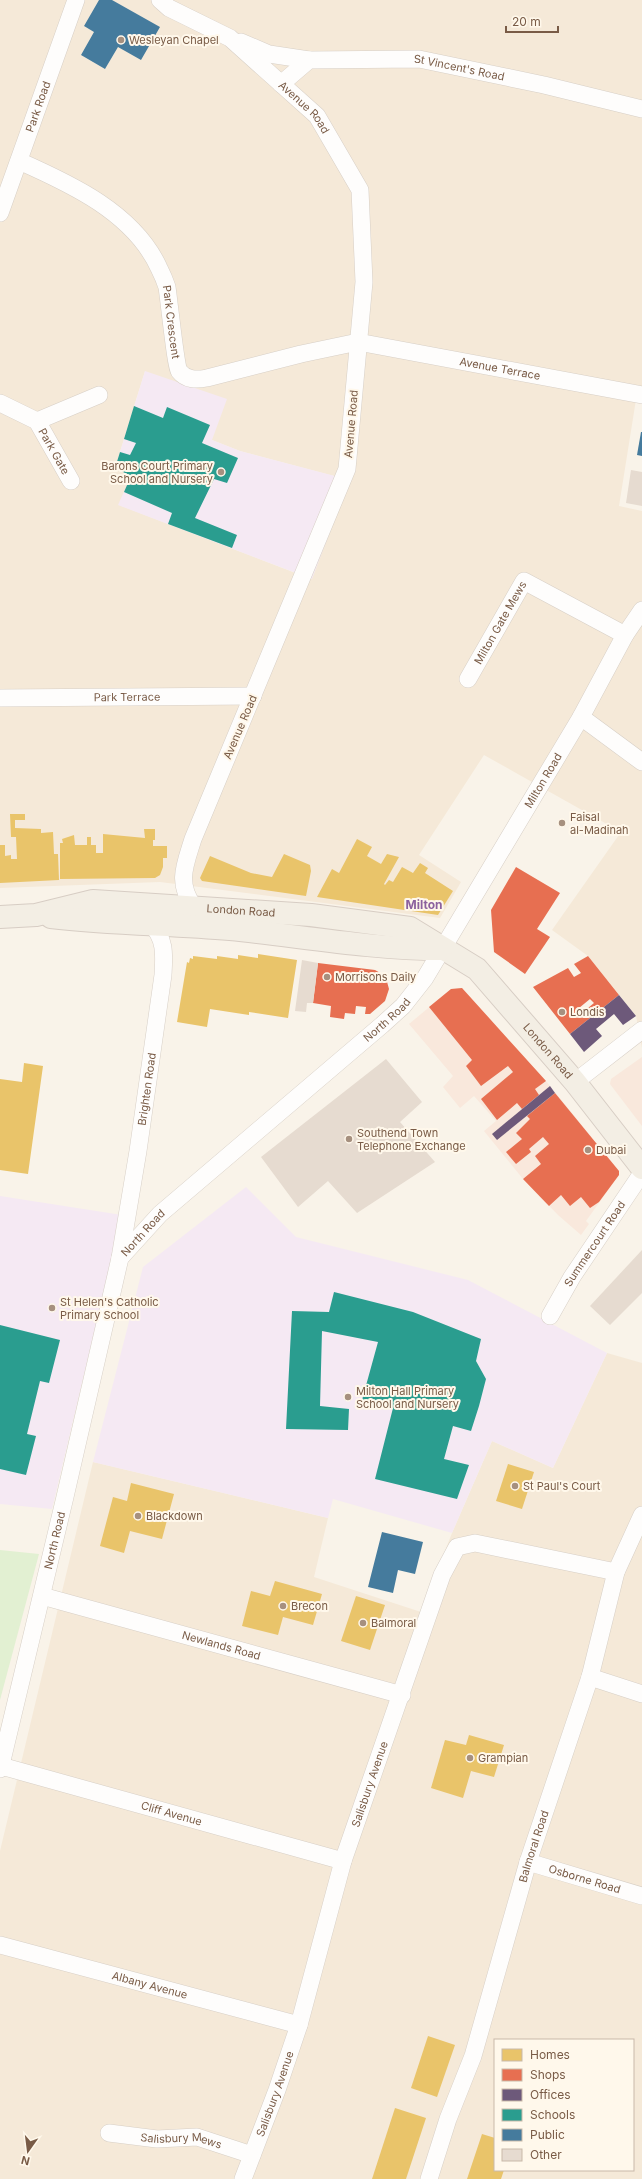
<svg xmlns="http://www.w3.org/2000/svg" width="642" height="2179" viewBox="0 0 642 2179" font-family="Inter,sans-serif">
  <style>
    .residential { fill: #f5e9d8; fill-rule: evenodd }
    .commercial { fill: #f9e8dc }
    .education { fill: #f5e9f3 }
    .green { fill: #e2f0d2 }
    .homes { fill: #e9c46a }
    .shops { fill: #e76f51; fill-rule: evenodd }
    .offices { fill: #6d597a }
    .schools { fill: #2a9d8f }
    .public { fill: #457b9d }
    .building { fill: #e6dbd0 }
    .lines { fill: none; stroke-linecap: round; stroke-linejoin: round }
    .street-casing { stroke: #d7cfc6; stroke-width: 18 }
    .primary-casing { stroke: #d7cdc4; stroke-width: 24 }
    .street { stroke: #fefdfc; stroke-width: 17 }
    .primary { stroke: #f3eee4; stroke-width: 22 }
    .poi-dot { fill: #a6907f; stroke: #fff8eb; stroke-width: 1.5 }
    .labels { text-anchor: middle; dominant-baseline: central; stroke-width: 4; stroke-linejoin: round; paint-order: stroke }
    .poi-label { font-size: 11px; fill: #795b46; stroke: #fff8eb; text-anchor: start }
    .street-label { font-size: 11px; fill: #795b46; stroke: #fff8eb }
    .neighbourhood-label { font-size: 12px; font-weight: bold; fill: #8c619e; stroke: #fff8eb }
  </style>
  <rect width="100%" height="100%" fill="#f9f3e9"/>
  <g class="residential">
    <path d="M0,0H99L84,26L94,32L81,55L105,69L118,47L112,0H642V388L638,387L619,506L642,511V1048L636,1016L588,956L552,930L621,832L484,755L419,855L461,882L440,918L160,882L0,888ZM145,371L212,440L240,451L349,480L311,579L119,505L131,476L115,468Z"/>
    <path d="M607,1353L642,1363V2179H0V1851L93,1462L328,1518L314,1577L421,1612L452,1533L492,1441L553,1468ZM495,2040H633V2170H495Z"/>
  </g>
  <g class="commercial">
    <path d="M462,988L546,1081L619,1171V1175L586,1221L589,1224L581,1235L558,1215L523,1179L484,1131L496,1121L474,1096L460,1108L443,1087L453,1076L409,1024L451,989Z"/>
    <path d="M642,1057V1126L610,1084L611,1079Z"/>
  </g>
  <g class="education">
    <path d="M145,371L227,399L212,440L240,451L350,480L312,579L118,505L131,476L115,468Z"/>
    <path d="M246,1187L296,1237L468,1280L607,1353L553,1468L492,1441L452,1533L333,1499L328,1518L93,1462L143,1267Z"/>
    <path d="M0,1196L122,1215L52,1509L0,1504Z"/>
  </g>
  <path class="green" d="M0,1550L39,1554L0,1700Z"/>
  <g class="homes">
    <path d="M10,814H25V820H15V828L41,829V833L53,832L54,854H58L59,880L0,883V845H5V856L11,855V859H17L16,837H11Z"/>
    <path d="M144,829H155V840H153V846H167V858H163V867L160,875L155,878L60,879V843H63L62,839L74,835L75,845H87V837H91V845H96V853H103V834L145,838Z"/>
    <path d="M357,839L372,847L367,856L381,864L387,854L399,857L384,884L385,885L389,880L393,882L402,867L413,873L420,863L428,868L425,873L453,891L438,915L317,897L332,869L339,873Z"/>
    <path d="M284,854L310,865L311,871L306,896L202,881L200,878L210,856L251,873L272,877Z"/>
    <path d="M258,954L297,960L288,1018L249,1012V1015L210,1009L207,1027L177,1022L187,962L189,963L190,958L193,959V956L217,959V956L238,959V955L258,958Z"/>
    <path d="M24,1063L43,1066L28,1174L0,1170V1079L22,1082Z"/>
    <path d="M508,1464L534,1472L522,1509L496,1501Z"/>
    <path d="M131,1483L174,1494L162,1539L130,1531L124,1553L100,1546L113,1497L127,1501Z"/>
    <path d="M275,1581L322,1594L313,1625L283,1617L278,1635L242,1626L251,1591L270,1596Z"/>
    <path d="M356,1596L385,1605L370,1650L341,1641Z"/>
    <path d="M469,1735L504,1745L494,1777L471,1771L463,1798L431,1788L445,1740L466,1745Z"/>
    <path d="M428,2036L455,2045L437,2097L411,2088Z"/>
    <path d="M395,2108L426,2118L406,2179H372Z"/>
    <path d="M482,2134L495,2138V2170H504L501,2179H467Z"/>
  </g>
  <g class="shops">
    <path d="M516,867L560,893L537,929L550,937L525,974L494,952L491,910Z"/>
    <path d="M588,956L619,995L570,1034L533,987L568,968L574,977L581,973L574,964ZM590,999L594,1003L582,1013L579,1008Z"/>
    <path d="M318,963L375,970L382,974L386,978L389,989L385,1001L370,1014H365L366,1007L356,1006L355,1014L345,1013L344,1019L330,1017L331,1006L313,1003Z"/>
    <path d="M462,988L546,1081L535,1089L539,1095L522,1109L517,1103L497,1120L481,1099L513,1072L508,1066L481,1086L466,1066L472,1060L429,1007L451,989Z"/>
    <path d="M555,1093L619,1171V1175L599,1202L590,1208L581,1197L570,1206L561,1195L549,1206L523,1179L541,1164L535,1156L549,1144L543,1137L529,1149L531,1152L516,1164L506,1152L522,1139L516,1133L530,1119L527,1116Z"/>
  </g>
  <g class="offices">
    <path d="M619,995L636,1016L623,1025L614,1014L596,1029L602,1036L584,1052L570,1034Z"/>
    <path d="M550,1086L555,1093L497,1140L492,1134Z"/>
  </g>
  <g class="schools">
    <path d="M134,406L163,418L167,407L210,425L202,443L238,458L227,483L214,479L195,518L237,535L232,548L168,524L172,513L124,492L131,476L115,468L120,452L130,455L136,443L124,439Z"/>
    <path d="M334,1292L413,1312L481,1339L476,1361L486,1379L479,1406L471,1431L453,1426L444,1459L469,1465L457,1499L375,1479L393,1408L362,1400L378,1342L322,1331L320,1406L349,1409L348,1430L286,1429L292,1311L329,1312Z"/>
    <path d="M0,1325L60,1340L49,1383L40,1381L27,1434L36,1436L26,1475L0,1469Z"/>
  </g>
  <g class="public">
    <path d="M99,0H112L160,27L141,60L118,47L105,69L81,55L94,32L84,26Z"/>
    <path d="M641,432H642V456L637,455Z"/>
    <path d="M382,1532L423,1542L415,1574L398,1570L393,1593L368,1587Z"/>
  </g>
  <g class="building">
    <path d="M631,470L642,472V506L626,503Z"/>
    <path d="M302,960L318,963L313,1003H307L306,1012L295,1011Z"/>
    <path d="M386,1059L422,1102L400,1122L435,1162L357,1213L328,1181L298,1207L261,1157Z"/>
    <path d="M642,1250V1293L610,1325L590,1306Z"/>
  </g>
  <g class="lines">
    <defs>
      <g id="street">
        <path id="s1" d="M160,0L169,8L230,38L317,116L360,190L364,282L347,469L193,839C185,865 176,883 194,907"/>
        <path d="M241,42L269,54L309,60"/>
        <path id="s2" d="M281,84L309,60L419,59L544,85L642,109"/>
        <path id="s3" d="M19,161C71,184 134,213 159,268C162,274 165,281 167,287C169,300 176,368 179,371C186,380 196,380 207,378L301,354L358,342L642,395"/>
        <path id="s4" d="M0,213L76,0"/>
        <path id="s5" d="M0,403L37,421L71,481"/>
        <path d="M37,421L99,395"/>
        <path id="s6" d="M468,679L524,581L625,635"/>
        <path id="s7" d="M0,698L253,696"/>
        <path d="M581,717L642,762"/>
        <path d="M575,1082L642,1030"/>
        <path id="s8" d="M120,1258L138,1151L163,975C164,956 166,939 151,924"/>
        <path id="s9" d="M550,1316L572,1277L642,1173"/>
        <path id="s10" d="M42,1596L402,1695"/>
        <path d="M590,1677L642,1694"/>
        <path id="s11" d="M1,1766L343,1861"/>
        <path id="s12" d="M0,1769L65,1497L120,1258L160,1214L382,1025L403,1006L425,978L581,717L625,635L642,610"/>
        <path id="s13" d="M528,1862L642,1896"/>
        <path id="s14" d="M0,1945L299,2025"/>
        <path id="s15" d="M109,2133L157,2139L197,2137L252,2155"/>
        <path id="s16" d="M243,2179L277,2090L299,2025L343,1861L442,1575L457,1547L475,1543L616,1572"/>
        <path id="s17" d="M429,2179L448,2119L473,2056L528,1862L590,1677L616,1572L642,1515"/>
      </g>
      <g id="primary">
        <path id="s18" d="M0,917L36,915L93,901L311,915L410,928L477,969L575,1082L642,1168"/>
        <path d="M51,917C110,924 170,924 230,929C300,936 370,949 441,949"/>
      </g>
    </defs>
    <use href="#street" class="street-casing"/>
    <use href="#primary" class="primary-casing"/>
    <use href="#street" class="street"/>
    <use href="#primary" class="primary"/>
  </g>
  <g class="poi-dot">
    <circle cx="121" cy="40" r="4"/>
    <circle cx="221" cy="472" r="4"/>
    <circle cx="562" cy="823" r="4"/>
    <circle cx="327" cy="977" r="4"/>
    <circle cx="562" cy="1012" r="4"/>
    <circle cx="349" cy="1139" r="4"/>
    <circle cx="588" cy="1150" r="4"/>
    <circle cx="52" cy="1308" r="4"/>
    <circle cx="348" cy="1397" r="4"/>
    <circle cx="515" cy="1486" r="4"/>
    <circle cx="138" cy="1516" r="4"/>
    <circle cx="283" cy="1606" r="4"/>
    <circle cx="363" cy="1623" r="4"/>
    <circle cx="470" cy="1758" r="4"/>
  </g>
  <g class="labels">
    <g class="poi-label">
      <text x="129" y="40">Wesleyan Chapel</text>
      <text x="213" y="466" text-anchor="end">Barons Court Primary<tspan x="213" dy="13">School and Nursery</tspan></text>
      <text x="570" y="817">Faisal<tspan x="570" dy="13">al-Madinah</tspan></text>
      <text x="335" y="977">Morrisons Daily</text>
      <text x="570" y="1012">Londis</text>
      <text x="357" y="1133">Southend Town<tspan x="357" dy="13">Telephone Exchange</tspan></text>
      <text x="596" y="1150">Dubai</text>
      <text x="60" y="1302">St Helen's Catholic<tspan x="60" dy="13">Primary School</tspan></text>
      <text x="356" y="1391">Milton Hall Primary<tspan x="356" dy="13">School and Nursery</tspan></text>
      <text x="523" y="1486">St Paul's Court</text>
      <text x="146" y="1516">Blackdown</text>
      <text x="291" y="1606">Brecon</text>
      <text x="371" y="1623">Balmoral</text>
      <text x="478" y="1758">Grampian</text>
    </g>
    <g class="street-label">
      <text stroke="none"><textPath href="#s2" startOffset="188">St Vincent's Road</textPath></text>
      <text stroke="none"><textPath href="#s4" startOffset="113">Park Road</textPath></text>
      <text stroke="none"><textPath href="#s1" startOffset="182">Avenue Road</textPath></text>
      <text stroke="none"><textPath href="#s3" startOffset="236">Park Crescent</textPath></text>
      <text stroke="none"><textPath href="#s3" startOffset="616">Avenue Terrace</textPath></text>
      <text transform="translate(351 424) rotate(-85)">Avenue Road</text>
      <text stroke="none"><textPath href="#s5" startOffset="76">Park Gate</textPath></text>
      <text stroke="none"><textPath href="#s6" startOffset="65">Milton Gate Mews</textPath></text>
      <text stroke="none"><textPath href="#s7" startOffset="127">Park Terrace</textPath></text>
      <text transform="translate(240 727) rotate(-67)">Avenue Road</text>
      <text stroke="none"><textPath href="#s12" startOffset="1170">Milton Road</textPath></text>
      <text stroke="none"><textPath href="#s18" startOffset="243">London Road</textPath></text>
      <text stroke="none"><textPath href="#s12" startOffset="883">North Road</textPath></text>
      <text stroke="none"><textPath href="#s18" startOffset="600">London Road</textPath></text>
      <text stroke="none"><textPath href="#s8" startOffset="171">Brighten Road</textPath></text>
      <text stroke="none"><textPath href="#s12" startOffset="559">North Road</textPath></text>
      <text stroke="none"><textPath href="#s9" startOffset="85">Summercourt Road</textPath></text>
      <text stroke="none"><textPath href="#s12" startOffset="235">North Road</textPath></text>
      <text stroke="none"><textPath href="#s10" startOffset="186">Newlands Road</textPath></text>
      <text stroke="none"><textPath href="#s16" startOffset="415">Salisbury Avenue</textPath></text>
      <text stroke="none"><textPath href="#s11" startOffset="177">Cliff Avenue</textPath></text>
      <text stroke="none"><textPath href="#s17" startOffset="349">Balmoral Road</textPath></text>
      <text stroke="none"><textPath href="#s13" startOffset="59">Osborne Road</textPath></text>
      <text stroke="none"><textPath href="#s14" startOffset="155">Albany Avenue</textPath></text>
      <text stroke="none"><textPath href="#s16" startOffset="91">Salisbury Avenue</textPath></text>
      <text stroke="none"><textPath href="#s15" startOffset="73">Salisbury Mews</textPath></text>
    </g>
    <g class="neighbourhood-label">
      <text x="424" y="904">Milton</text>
    </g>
  </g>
  <rect x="494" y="2039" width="140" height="132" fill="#fff8eb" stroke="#c9b9a9"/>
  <rect x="502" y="2049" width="20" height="12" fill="#e9c46a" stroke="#c9b9a9"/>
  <text x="530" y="2059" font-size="12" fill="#795b46">Homes</text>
  <rect x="502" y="2069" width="20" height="12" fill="#e76f51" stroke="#c9b9a9"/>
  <text x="530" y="2079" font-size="12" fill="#795b46">Shops</text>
  <rect x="502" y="2089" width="20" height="12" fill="#6d597a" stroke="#c9b9a9"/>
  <text x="530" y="2099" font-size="12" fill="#795b46">Offices</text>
  <rect x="502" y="2109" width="20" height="12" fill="#2a9d8f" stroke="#c9b9a9"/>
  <text x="530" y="2119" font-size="12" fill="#795b46">Schools</text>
  <rect x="502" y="2129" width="20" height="12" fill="#457b9d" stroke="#c9b9a9"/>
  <text x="530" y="2139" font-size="12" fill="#795b46">Public</text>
  <rect x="502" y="2149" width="20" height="12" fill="#e6dbd0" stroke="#c9b9a9"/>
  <text x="530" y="2159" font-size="12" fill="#795b46">Other</text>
  <g transform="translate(28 2151) rotate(194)" stroke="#fff8eb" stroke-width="3" paint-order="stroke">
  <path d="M0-3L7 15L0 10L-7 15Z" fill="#795b46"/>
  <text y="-6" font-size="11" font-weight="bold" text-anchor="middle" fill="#795b46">N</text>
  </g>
  <path d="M506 26v6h52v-6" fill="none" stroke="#795b46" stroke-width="2"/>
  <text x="512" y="26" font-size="12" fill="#795b46" stroke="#fff8eb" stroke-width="3" paint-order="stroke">20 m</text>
</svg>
